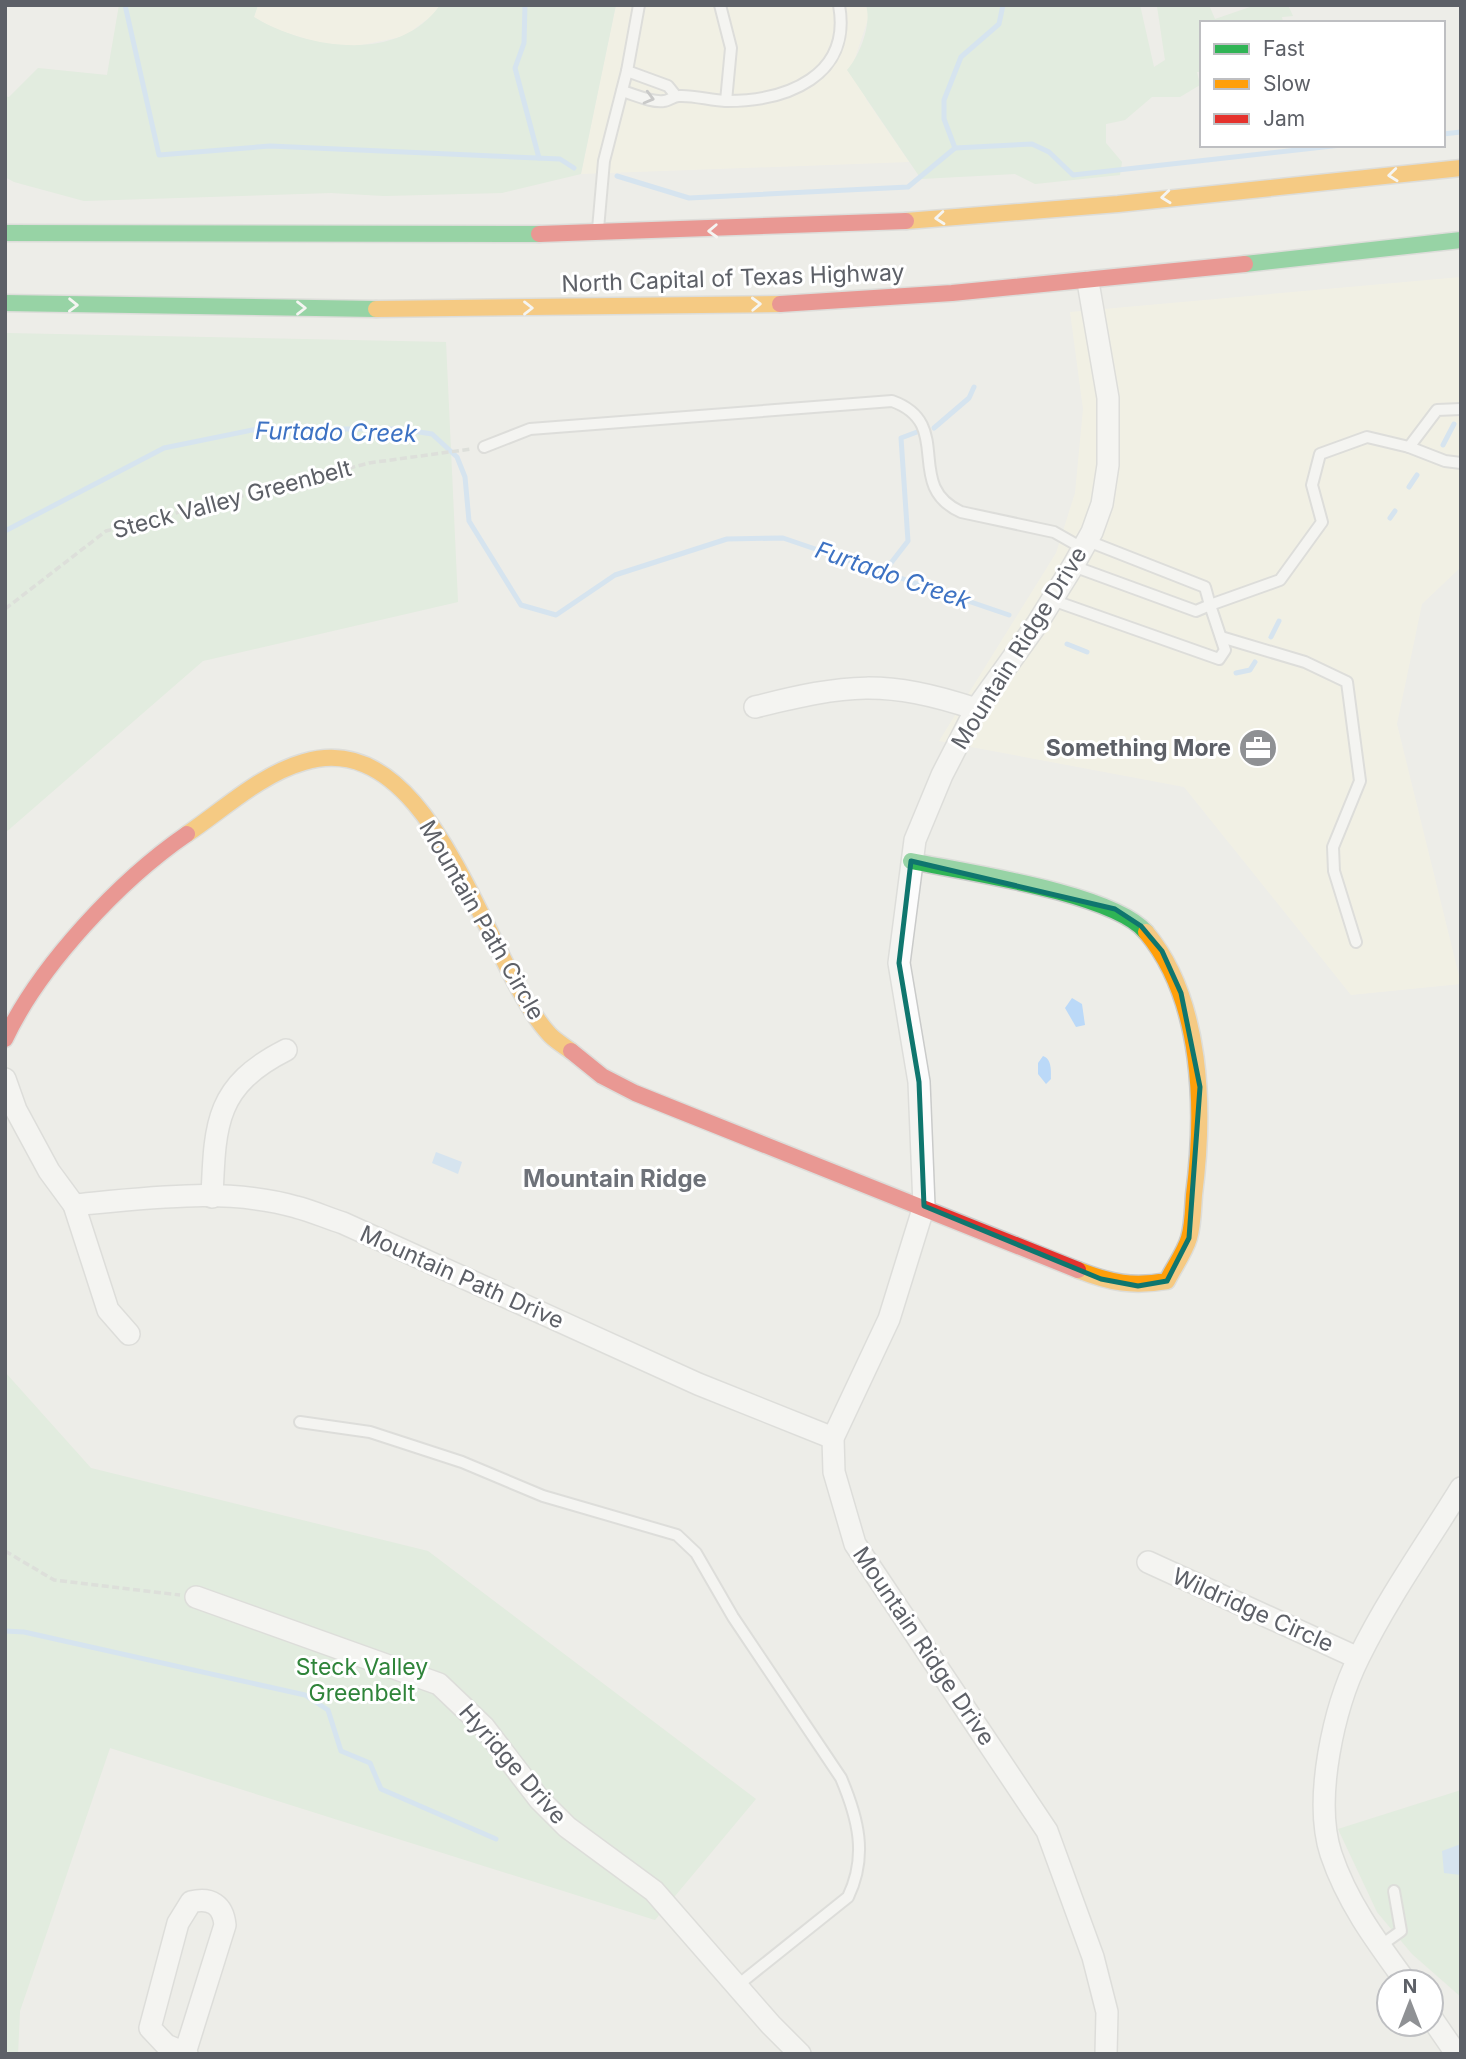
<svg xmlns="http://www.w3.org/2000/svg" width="1466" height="2059" viewBox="0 0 1466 2059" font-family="Inter,sans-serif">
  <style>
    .commercial { fill: #f7f4e1 }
    .green { fill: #d4ebd4 }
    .water { fill: #bbd9f8 }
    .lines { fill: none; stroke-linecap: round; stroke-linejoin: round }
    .stream { stroke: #bbd9f8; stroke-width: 5 }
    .lane-casing { stroke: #cacbca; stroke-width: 14 }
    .street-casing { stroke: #cacbca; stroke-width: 24 }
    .fast-casing { stroke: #cacbca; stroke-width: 19 }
    .slow-casing { stroke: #cacbca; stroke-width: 19 }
    .jam-casing { stroke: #cacbca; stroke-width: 19 }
    .path { stroke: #c9cecb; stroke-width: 3.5; stroke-dasharray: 7 3.5; stroke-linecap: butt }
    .lane { stroke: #fcfcfc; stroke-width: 10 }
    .street { stroke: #fcfcfc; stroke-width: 21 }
    .fast { stroke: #30b455; stroke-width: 16 }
    .slow { stroke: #ff9f0a; stroke-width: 16 }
    .jam { stroke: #e5322d; stroke-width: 16 }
    .oneway { stroke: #9d9ea3 }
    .oneway2 { stroke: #fff }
    .marked { fill: none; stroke: #0f766e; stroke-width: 5; stroke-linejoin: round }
    .labels { text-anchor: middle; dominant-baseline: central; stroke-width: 6; stroke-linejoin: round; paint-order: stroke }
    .street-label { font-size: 23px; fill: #5d6067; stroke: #fff }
    .poi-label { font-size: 23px; font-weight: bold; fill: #5d6067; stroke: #fff; text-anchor: end }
    .park-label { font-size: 23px; fill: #2f843a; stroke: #fff }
    .water-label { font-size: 24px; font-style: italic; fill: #3d72c3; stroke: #fff }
    .neighbourhood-label { font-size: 24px; font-weight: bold; fill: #6e7279; stroke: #fff }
  </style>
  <rect width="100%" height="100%" fill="#edede8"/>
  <g class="commercial">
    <path d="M258,5H440L434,14L405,36L357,46L323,44L274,29L254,17Z"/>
    <path d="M616,5H866L869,16L854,61L866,99L909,162L581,174Z"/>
    <path d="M1461,277V567L1422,604L1397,724L1461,984L1351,995L1184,787L939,741L1056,553L1075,493L1083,409L1070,312Z"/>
  </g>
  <g class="green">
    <path d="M119,5H258L254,17C307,49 399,64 440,5H616L581,174L502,193L384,196L331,193L84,201L14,182L5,177V96L9,97L38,68L107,75Z"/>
    <path d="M866,5H1140L1154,67L1165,60L1157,6L1209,5L1215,19L1256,5H1288L1293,16L1282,17L1283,23H1202V72H1197L1200,85L1180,97H1152L1125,120L1106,124V143L1122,162L1120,175L1035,184L1015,174L921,179L847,70C860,55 872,24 866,5Z"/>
    <path d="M5,333L446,342L458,602L203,661L5,833Z"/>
    <path d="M5,1372L91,1468L428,1551L756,1799L655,1920L110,1748L20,2011L18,2054H5Z"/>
    <path d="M1461,1790V1997L1412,1954L1377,1912L1338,1829Z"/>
  </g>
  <g class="water">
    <path d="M1072,998L1082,1004L1085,1025L1076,1027L1065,1008Z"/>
    <path d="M1043,1056C1052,1059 1051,1071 1051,1079L1046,1084L1038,1074V1063Z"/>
    <path d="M436,1152L462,1162L458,1174L432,1163Z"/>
    <path d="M1461,1844V1875L1444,1873L1442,1851Z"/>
  </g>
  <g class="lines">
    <g class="stream">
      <path d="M125,5L159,155L270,146L560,159L574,168"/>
      <path d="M525,5L524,43L515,68L539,158"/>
      <path d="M1003,5L999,24L961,57L944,100V119L955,148L1032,144L1049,152L1073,175L1341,145"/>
      <path d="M1443,134L1461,132"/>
      <path d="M617,176L689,198L908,187L955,148"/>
      <path d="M934,428L969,398L974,387"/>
      <path d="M1443,445L1454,424"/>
      <path d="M1409,487L1417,475"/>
      <path d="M1390,518L1395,511"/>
      <path d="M5,531L164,448L257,429H400L432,434L457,457L465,477L469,521L521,605L556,615L615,575L727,539L783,538L1009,615"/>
      <path d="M884,572L908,541L901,438L917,432"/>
      <path d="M1271,637L1279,621"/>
      <path d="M1067,644L1087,652"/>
      <path d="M1236,673L1250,670L1255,662"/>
      <path d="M5,1631L24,1632L305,1695L328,1710L341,1751L370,1763L381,1789L496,1839"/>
    </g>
    <defs>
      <g id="lane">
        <path d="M720,5L731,48L726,101"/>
        <path d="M627,71L668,86L676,96"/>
        <path d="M622,91C633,94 652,103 664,101C669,101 673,96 679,96C695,95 711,101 727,101C787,101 852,76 839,5"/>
        <path d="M598,229L604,161L627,71L639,5"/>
        <path d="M1461,409L1437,410L1409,447L1445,461L1461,463"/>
        <path d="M484,447L530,429L892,401C956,424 902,485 961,512L1054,532L1084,549"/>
        <path d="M1073,566L1196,611L1210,605L1205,587L1088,541"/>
        <path d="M1052,600L1219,659L1225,650L1210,605L1280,580L1322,522L1312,485L1320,454L1367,437L1409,447"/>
        <path d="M1221,637L1305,662L1347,682L1360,781L1333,847L1334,871L1356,942"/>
        <path d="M300,1422L370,1432L462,1462L543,1496L677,1535L696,1553L733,1617L841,1778C858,1818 868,1856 848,1897L738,1985"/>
        <path d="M1380,1946L1401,1931L1394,1891"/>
      </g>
      <g id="street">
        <path d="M1088,282L1108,398V465L1102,504L1092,532L1073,566L1037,624L976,709L942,775L915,840L899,963L919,1082L924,1206L889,1319L833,1438L834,1472L855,1544L1047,1831L1093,1957L1107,2012L1106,2054"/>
        <path d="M755,707C847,684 885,679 976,709"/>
        <path d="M5,1079L16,1110L49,1171L74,1205L108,1310L129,1334"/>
        <path d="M212,1197C215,1124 215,1086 286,1050"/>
        <path d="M74,1205C145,1198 227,1187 296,1207C312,1211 327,1218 343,1223L698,1384L833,1438"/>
        <path d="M1148,1562L1358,1658"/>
        <path d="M196,1597L439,1684L484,1727L539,1799L567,1827L654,1891L771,2025L800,2054"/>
        <path d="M1406,1982C1376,1941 1347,1902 1331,1854C1313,1799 1334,1707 1359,1657C1388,1598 1427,1543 1461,1488"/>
        <path d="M1431,2017L1453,2049"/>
        <path d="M185,2053L225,1925C223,1905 211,1897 191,1902L178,1923L150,2028L166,2045L187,2054"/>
      </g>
      <g id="fast">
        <path d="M5,233L539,234"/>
        <path d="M1245,264L1461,240"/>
        <path d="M5,303L376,309"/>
        <path d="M911,861C965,872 1113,893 1146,932"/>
      </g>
      <g id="slow">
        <path d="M906,221L1118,204L1461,168"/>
        <path d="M376,309L780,304"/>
        <path d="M187,834C224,809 261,774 304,762C435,723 485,966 550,1035C556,1041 564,1046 571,1051"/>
        <path d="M1078,1270C1111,1283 1133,1287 1167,1281C1174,1267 1185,1252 1189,1238C1193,1225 1193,1208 1194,1195C1205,1110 1203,1000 1146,932"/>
      </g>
      <g id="jam">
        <path d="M539,234L906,221"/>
        <path d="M780,304L952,293L1245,264"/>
        <path d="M5,1039C40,965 120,880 187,834"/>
        <path d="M571,1051L602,1076L635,1093L1078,1270"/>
      </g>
    </defs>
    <use href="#lane" class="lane-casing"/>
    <use href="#street" class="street-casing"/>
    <use href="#fast" class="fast-casing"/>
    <use href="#slow" class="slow-casing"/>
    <use href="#jam" class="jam-casing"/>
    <g class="path">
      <path d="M5,609L106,531L369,463L471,449"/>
      <path d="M5,1551L54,1580L180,1595"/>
    </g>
    <use href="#lane" class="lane"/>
    <use href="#street" class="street"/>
    <use href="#fast" class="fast"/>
    <use href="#slow" class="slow"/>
    <use href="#jam" class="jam"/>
  </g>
  <defs><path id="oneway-chevron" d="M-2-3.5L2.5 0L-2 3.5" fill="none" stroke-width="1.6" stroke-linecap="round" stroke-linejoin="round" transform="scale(1.75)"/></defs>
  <use class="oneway" href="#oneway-chevron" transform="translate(649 98) rotate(15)"/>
  <g class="oneway2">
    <use href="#oneway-chevron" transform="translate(1393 175) rotate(174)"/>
    <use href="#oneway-chevron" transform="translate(1166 197) rotate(174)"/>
    <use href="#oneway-chevron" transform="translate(940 218) rotate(175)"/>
    <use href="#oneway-chevron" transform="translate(713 231) rotate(178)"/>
    <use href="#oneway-chevron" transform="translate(756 304) rotate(-2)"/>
    <use href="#oneway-chevron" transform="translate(73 305) rotate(1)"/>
    <use href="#oneway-chevron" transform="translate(301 308)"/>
    <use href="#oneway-chevron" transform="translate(528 308)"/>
  </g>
  <path d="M0 0H1466V2059H0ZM911,861L1115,909L1141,926L1162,951L1181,993L1200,1087L1189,1238L1167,1281L1138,1286L1101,1279L924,1206L919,1082L899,963Z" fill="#edede8" fill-opacity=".55" fill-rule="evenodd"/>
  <path class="marked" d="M911,861L1115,909L1141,926L1162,951L1181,993L1200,1087L1189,1238L1167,1281L1138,1286L1101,1279L924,1206L919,1082L899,963Z"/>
  <defs>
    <symbol id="office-disc" viewBox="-11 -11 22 22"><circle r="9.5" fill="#8f9194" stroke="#fff"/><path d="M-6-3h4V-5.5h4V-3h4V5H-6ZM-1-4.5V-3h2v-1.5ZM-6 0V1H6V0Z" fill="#fff"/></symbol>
  </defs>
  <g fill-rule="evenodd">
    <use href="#office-disc" x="1236" y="726" width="44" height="44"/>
  </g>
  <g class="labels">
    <g class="street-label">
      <text transform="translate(733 278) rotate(-2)">North Capital of Texas Highway</text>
      <text transform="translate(232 499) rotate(-15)">Steck Valley Greenbelt</text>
      <text transform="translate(1019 648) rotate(-58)">Mountain Ridge Drive</text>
      <text transform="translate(482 920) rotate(60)">Mountain Path Circle</text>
      <text transform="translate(462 1277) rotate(24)">Mountain Path Drive</text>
      <text transform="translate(1253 1610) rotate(24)">Wildridge Circle</text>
      <text transform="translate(924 1646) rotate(56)">Mountain Ridge Drive</text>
      <text transform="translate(513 1764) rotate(49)">Hyridge Drive</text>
    </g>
    <g class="poi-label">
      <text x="1231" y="748">Something More</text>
    </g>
    <g class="park-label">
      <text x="362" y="1667">Steck Valley<tspan x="362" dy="26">Greenbelt</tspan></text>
    </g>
    <g class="water-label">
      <text transform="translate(336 432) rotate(1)">Furtado Creek</text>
      <text transform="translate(893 575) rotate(19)">Furtado Creek</text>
    </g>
    <g class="neighbourhood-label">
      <text x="615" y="1178">Mountain Ridge</text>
    </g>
  </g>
  <rect width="1466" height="2059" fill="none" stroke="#5d6067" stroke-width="14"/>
  <rect x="1200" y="21" width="245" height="126" fill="#ffffff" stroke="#bebfc2" stroke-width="2"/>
  <rect x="1214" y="44" width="35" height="10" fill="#30b455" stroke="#bebfc2" stroke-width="2"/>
  <text x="1263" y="56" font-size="21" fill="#5d6067">Fast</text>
  <rect x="1214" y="79" width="35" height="10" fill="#ff9f0a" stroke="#bebfc2" stroke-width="2"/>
  <text x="1263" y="91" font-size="21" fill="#5d6067">Slow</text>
  <rect x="1214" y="114" width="35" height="10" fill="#e5322d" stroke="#bebfc2" stroke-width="2"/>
  <text x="1263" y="126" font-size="21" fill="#5d6067">Jam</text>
  <g transform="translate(1410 2003)"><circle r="33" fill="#ffffff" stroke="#bebfc2" stroke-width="2"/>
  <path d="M0-5L12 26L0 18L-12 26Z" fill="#8f9194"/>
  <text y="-10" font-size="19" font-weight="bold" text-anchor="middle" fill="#5d6067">N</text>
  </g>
</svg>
